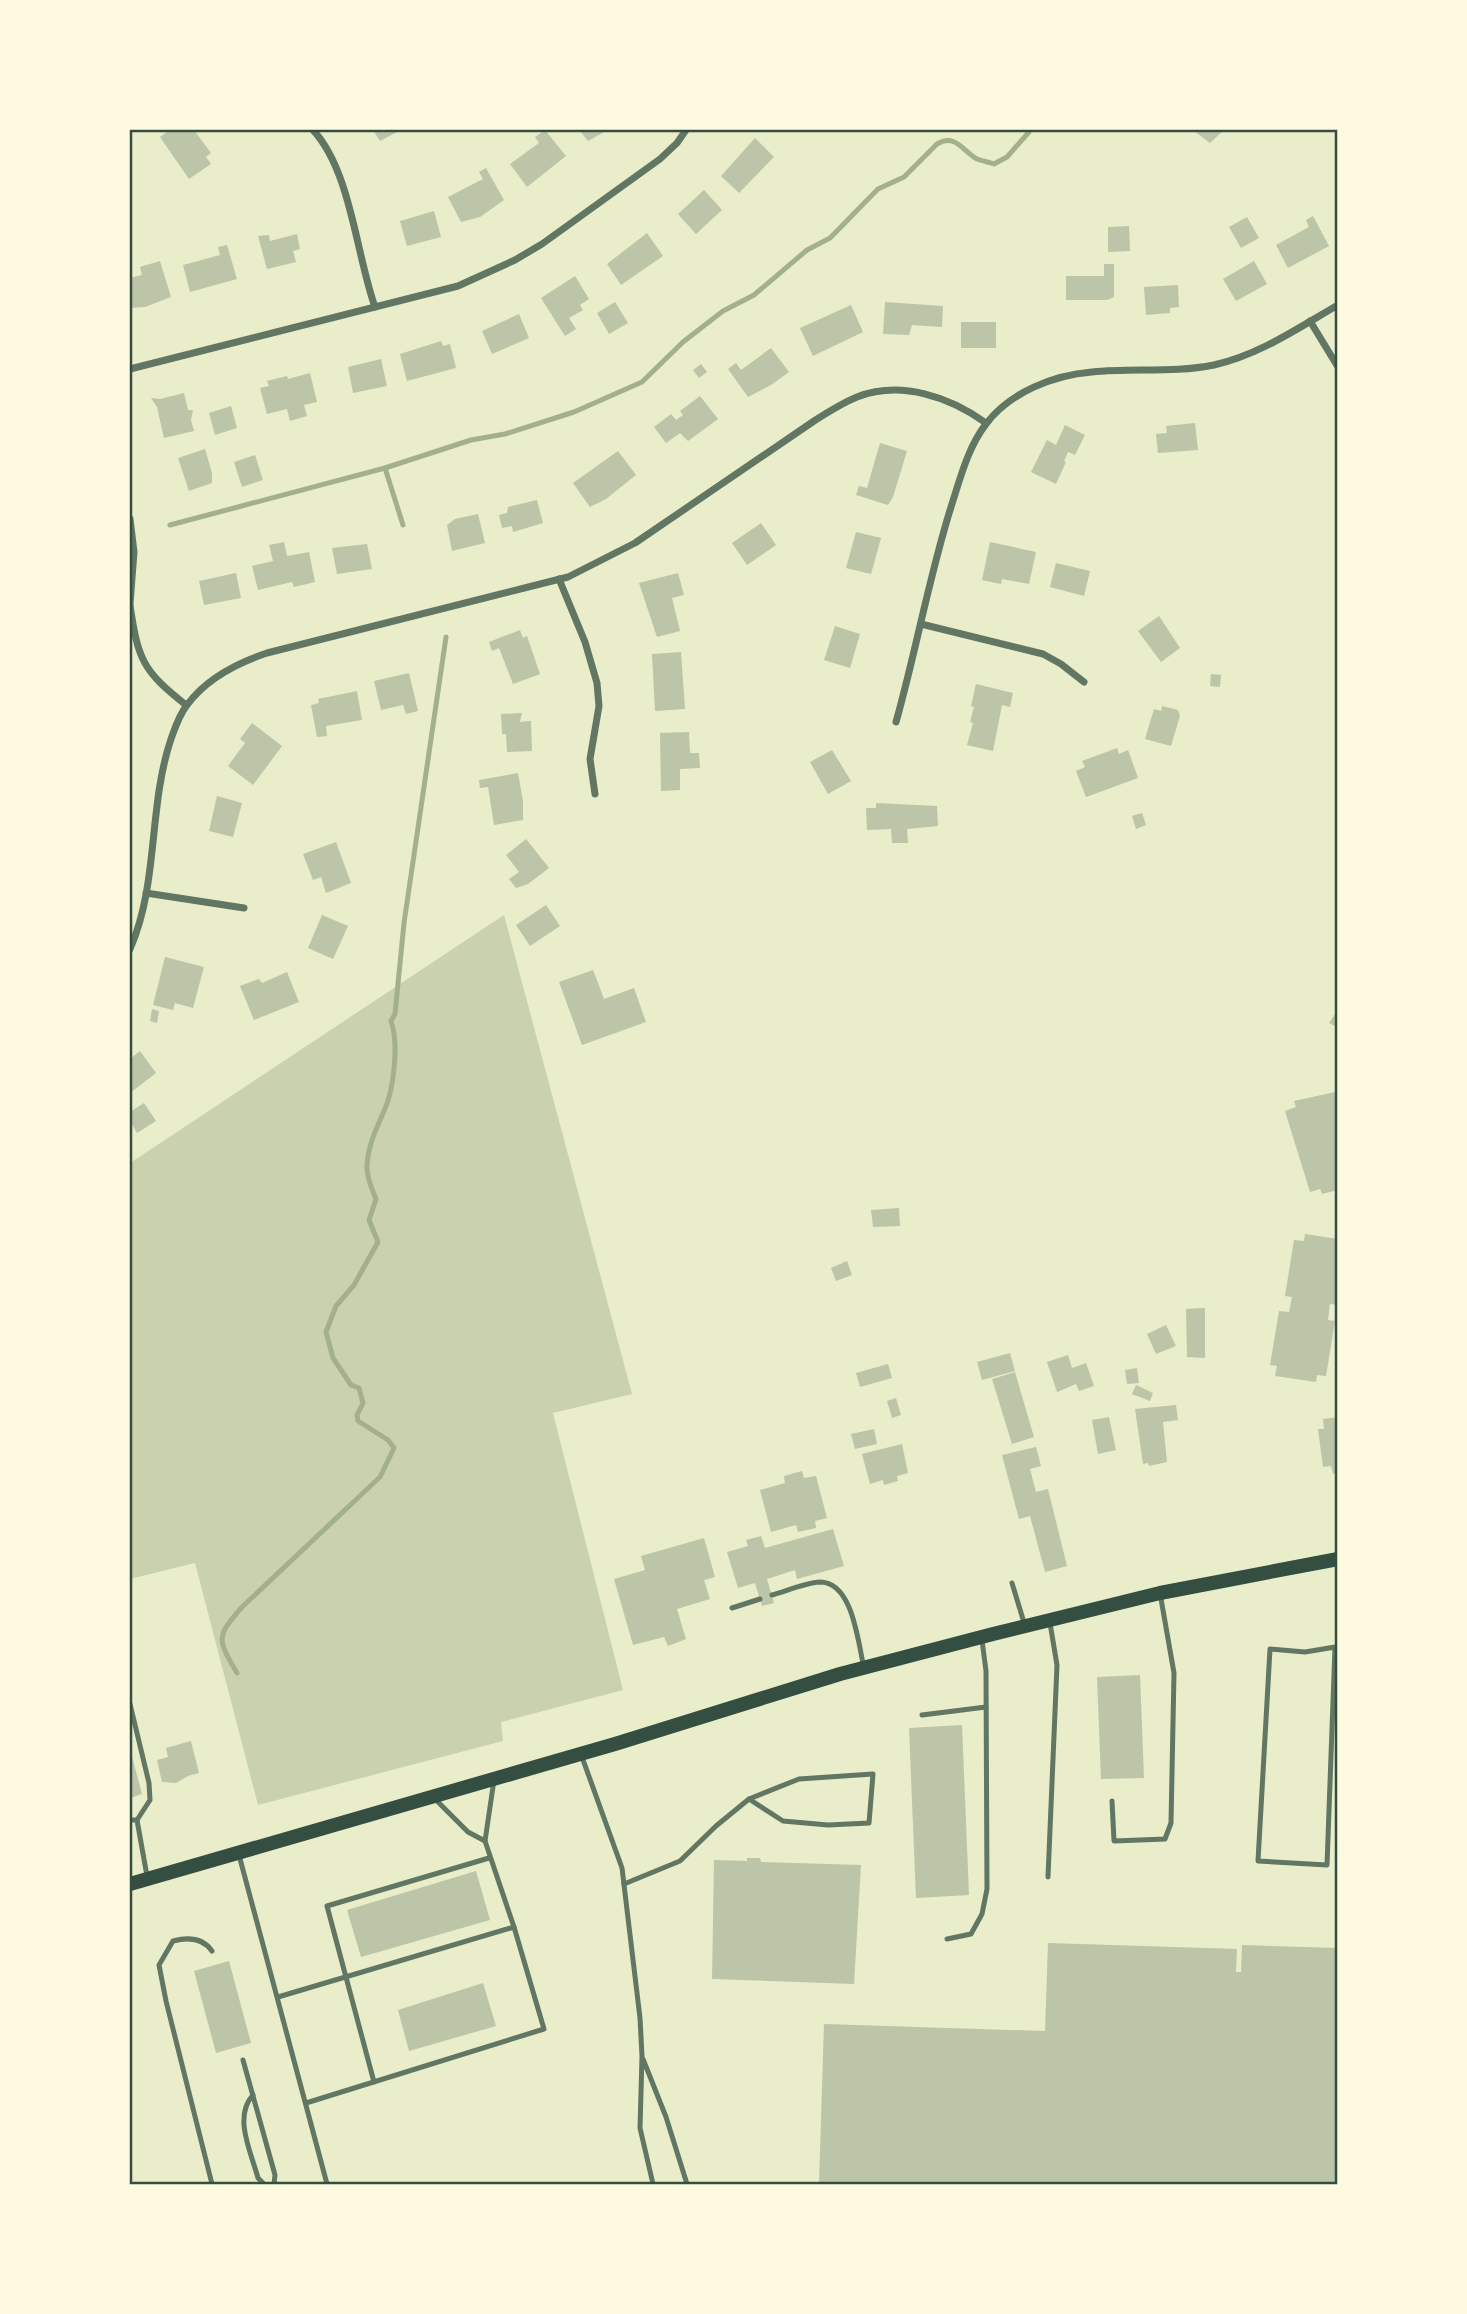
<svg xmlns="http://www.w3.org/2000/svg" width="1467" height="2314" viewBox="0 0 1467 2314" font-family="Cabin,sans-serif">
  <style>
    .green { fill: #cad2ad }
    .lines { fill: none; stroke-linecap: round; stroke-linejoin: round }
    .stream { stroke: #a3b18a; stroke-width: 5 }
    .building { fill: #bcc5a7 }
    .service { stroke: #617663; stroke-width: 5 }
    .minor { stroke: #617663; stroke-width: 7 }
    .secondary { stroke: #344e41; stroke-width: 14 }
    .neatline { fill: none; stroke: #344e41; stroke-width: 2.5 }
  </style>
  <rect width="100%" height="100%" fill="#e9edc9"/>
  <path class="green" d="M504,915L632,1394L553,1413L623,1690L501,1722L503,1741L258,1805L195,1563L130,1579V1163Z"/>
  <g class="lines">
    <g class="stream">
      <path d="M385,468L403,525"/>
      <path d="M170,525L385,468L471,440L505,434L574,412L642,382L683,342L723,311L754,295L807,250L830,238L878,189L904,177L937,144C955,133 963,151 977,159C982,161 989,162 994,164L1007,157L1029,132V130"/>
      <path d="M237,1673C217,1639 216,1637 242,1607L380,1477L394,1448L388,1440L358,1421L357,1415L363,1403L359,1388L351,1385L333,1358L326,1332L336,1306L354,1285L378,1242L369,1220L376,1199C372,1189 367,1179 367,1168C367,1147 376,1130 384,1111C394,1090 399,1043 391,1021L395,1014L404,923L446,637"/>
    </g>
  </g>
  <g class="building">
    <path d="M170,130H194L211,153L206,157L211,164L189,179L160,137Z"/>
    <path d="M373,130H401L380,141Z"/>
    <path d="M545,130L566,156L527,187L510,164L539,143L535,137Z"/>
    <path d="M579,130H608L588,141Z"/>
    <path d="M1193,130H1224L1210,143Z"/>
    <path d="M755,138L774,157L739,193L721,176Z"/>
    <path d="M486,168L504,200L480,217L461,222L448,197L483,179L479,172Z"/>
    <path d="M704,190L722,210L696,234L678,214Z"/>
    <path d="M434,211L441,237L407,246L400,221Z"/>
    <path d="M1313,216L1329,246L1288,268L1276,245L1309,227L1306,220Z"/>
    <path d="M1247,217L1259,238L1241,248L1229,227Z"/>
    <path d="M1129,226L1130,251L1108,252V227Z"/>
    <path d="M647,233L663,256L621,285L607,264Z"/>
    <path d="M297,234L300,249L293,251L296,262L267,269L258,236L269,235L270,241Z"/>
    <path d="M227,245L237,279L190,292L183,265L220,255L218,247Z"/>
    <path d="M160,261L171,297L145,307L130,308V278L142,275L140,267Z"/>
    <path d="M1254,261L1267,284L1236,301L1223,279Z"/>
    <path d="M1104,264H1114V297L1107,300H1066V276H1104Z"/>
    <path d="M575,276L589,299L580,305L583,310L569,318L576,329L565,336L541,298Z"/>
    <path d="M1178,285L1179,307L1170,308V313L1146,315L1144,287Z"/>
    <path d="M615,302L628,323L609,334L597,313Z"/>
    <path d="M885,302L943,306L942,327L912,325L909,335L883,334Z"/>
    <path d="M851,305L863,332L813,356L800,328Z"/>
    <path d="M519,314L529,338L492,354L482,331Z"/>
    <rect x="961" y="322" width="35" height="26"/>
    <path d="M441,341L443,346L450,344L456,368L407,381L400,354Z"/>
    <path d="M771,348L789,372L771,385L748,397L728,369L736,363L741,370Z"/>
    <path d="M381,359L387,386L353,393L348,367Z"/>
    <path d="M701,364L707,372L699,378L693,370Z"/>
    <path d="M310,373L317,402L304,405L307,416L290,421L287,409L267,414L260,388L269,386L267,381L287,376L288,379Z"/>
    <path d="M184,393L188,410H193L191,420L194,431L164,438L157,407L151,398L160,399Z"/>
    <path d="M700,396L718,419L688,441L680,433L666,443L654,427L671,414L676,420L683,415L680,411Z"/>
    <path d="M231,406L237,428L215,435L209,413Z"/>
    <path d="M1195,423L1198,450L1158,453L1156,434L1167,433L1166,426Z"/>
    <path d="M1065,425L1085,435L1075,455L1068,452L1064,461L1066,462L1056,484L1031,472L1047,440L1056,445Z"/>
    <path d="M880,443L907,451L893,497L888,505L856,495L859,486L867,488Z"/>
    <path d="M205,449L212,473V483L189,491L178,458Z"/>
    <path d="M618,451L636,475L606,499L590,507L573,483Z"/>
    <path d="M255,455L263,480L242,487L234,462Z"/>
    <path d="M537,500L543,523L513,532L512,526L502,528L499,515L507,513L508,507Z"/>
    <path d="M478,514L485,543L452,551L447,525L455,519Z"/>
    <path d="M761,523L776,545L747,565L732,543Z"/>
    <path d="M856,532L881,538L871,574L846,568Z"/>
    <path d="M284,542L287,556L309,552L315,582L294,587L292,582L258,590L252,566L273,561L269,545Z"/>
    <path d="M990,542L1036,552L1029,584L1002,579L1001,584L982,580Z"/>
    <path d="M367,544L372,569L337,574L332,548Z"/>
    <path d="M1056,563L1090,571L1084,596L1050,587Z"/>
    <path d="M236,573L241,598L204,605L199,581Z"/>
    <path d="M678,573L684,595L672,598L680,631L657,637L639,583Z"/>
    <path d="M1159,616L1180,648L1161,662L1138,631Z"/>
    <path d="M835,626L860,634L850,668L824,660Z"/>
    <path d="M520,630L523,638L527,636L540,674L513,684L499,648L492,651L489,642Z"/>
    <path d="M681,652L685,709L655,711L652,654Z"/>
    <path d="M409,673L418,711L406,714L403,705L381,710L374,681Z"/>
    <path d="M1211,674L1221,675L1220,687L1210,686Z"/>
    <path d="M976,684L1013,693L1010,707L1002,705L993,751L967,745L973,723L970,722L974,707L971,706Z"/>
    <path d="M357,691L362,720L326,726L327,736L317,737L311,705L319,703L318,699Z"/>
    <path d="M1162,706L1178,710L1180,716L1171,746L1145,739L1154,709L1161,711Z"/>
    <path d="M522,713L520,722L531,721L532,751L507,752L506,734H502L501,714Z"/>
    <path d="M252,723L282,746L253,785L228,766L245,743L240,739Z"/>
    <path d="M689,732L690,753H699L700,768L680,769V790L661,791L660,733Z"/>
    <path d="M1117,748L1119,754L1128,750L1138,778L1086,797L1076,771L1085,767L1082,761Z"/>
    <path d="M832,750L851,781L828,794L810,762Z"/>
    <path d="M518,773L523,801V820L494,825L488,787L480,788L479,780Z"/>
    <path d="M217,796L242,803L233,837L209,831Z"/>
    <path d="M876,803L937,806L938,826L907,829L908,843H892L891,829L867,830L866,808H876Z"/>
    <path d="M1142,813L1146,825L1136,829L1132,816Z"/>
    <path d="M526,839L549,868L528,884L516,888L509,879L519,872L506,855Z"/>
    <path d="M336,842L351,883L326,893L321,877L313,880L303,854Z"/>
    <path d="M546,905L560,926L530,946L516,925Z"/>
    <path d="M322,915L348,926L333,959L308,948Z"/>
    <path d="M165,957L204,967L193,1008L175,1003L173,1010L153,1005Z"/>
    <path d="M593,970L604,999L634,988L646,1022L582,1045L559,982Z"/>
    <path d="M287,972L299,1002L254,1020L240,986L259,979L262,983Z"/>
    <path d="M152,1009L159,1011L157,1023L150,1021Z"/>
    <path d="M1338,1009V1028L1329,1023Z"/>
    <path d="M140,1051L156,1073L130,1093V1059Z"/>
    <path d="M1335,1092L1338,1102V1190L1322,1194L1320,1189L1310,1192L1285,1111L1296,1107L1294,1101Z"/>
    <path d="M144,1103L156,1121L137,1133L130,1121V1112Z"/>
    <path d="M899,1208L900,1226L873,1227L871,1210Z"/>
    <path d="M1305,1234L1338,1239V1305L1330,1304L1328,1320L1335,1321L1326,1376L1317,1375L1316,1382L1275,1376L1277,1366L1270,1365L1279,1311L1289,1312L1292,1297L1285,1296L1294,1240L1304,1241Z"/>
    <path d="M847,1261L852,1275L836,1281L831,1268Z"/>
    <path d="M1205,1308V1358L1187,1357L1186,1309Z"/>
    <path d="M1166,1325L1176,1346L1156,1354L1147,1334Z"/>
    <path d="M1010,1353L1015,1371L982,1380L977,1362Z"/>
    <path d="M1068,1355L1072,1368L1086,1363L1094,1386L1079,1391L1076,1384L1057,1392L1047,1362Z"/>
    <path d="M888,1364L892,1378L860,1387L856,1373Z"/>
    <path d="M1137,1368L1139,1383L1127,1384L1125,1370Z"/>
    <path d="M1015,1372L1034,1437L1012,1444L992,1379Z"/>
    <path d="M1136,1385L1153,1393L1150,1401L1132,1394Z"/>
    <path d="M896,1398L901,1415L892,1418L887,1401Z"/>
    <path d="M1176,1405L1178,1420L1163,1422L1167,1462L1149,1466L1148,1463L1143,1464L1135,1409Z"/>
    <path d="M1109,1417L1116,1450L1098,1454L1092,1420Z"/>
    <path d="M1338,1417V1473L1333,1474L1331,1466L1323,1467L1318,1429H1324L1323,1419Z"/>
    <path d="M874,1429L877,1444L855,1449L851,1434Z"/>
    <path d="M902,1444L908,1473L897,1476L898,1481L884,1485L883,1480L870,1484L862,1454Z"/>
    <path d="M1036,1447L1041,1466L1030,1469L1036,1492L1048,1489L1067,1566L1045,1572L1030,1516L1019,1519L1002,1455Z"/>
    <path d="M802,1471L804,1478L816,1476L827,1518L815,1521L816,1528L798,1532L796,1525L771,1532L760,1490L785,1483L784,1476Z"/>
    <path d="M833,1529L844,1566L797,1579L795,1570L767,1579L774,1603L762,1606L755,1583L738,1588L727,1552L748,1546L746,1540L761,1536L765,1548Z"/>
    <path d="M704,1538L715,1577L704,1580L710,1599L677,1609L686,1639L668,1646L664,1637L633,1645L614,1579L645,1570L641,1556Z"/>
    <path d="M1140,1675L1144,1778L1101,1779L1097,1677Z"/>
    <path d="M962,1725L969,1895L916,1898L909,1728Z"/>
    <path d="M191,1741L199,1773L188,1776L176,1783L162,1782L157,1760L168,1757L166,1748Z"/>
    <path d="M130,1749L142,1794L130,1798Z"/>
    <path d="M747,1858H760L761,1862L861,1865L854,1984L712,1979L714,1860L747,1861Z"/>
    <path d="M476,1871L490,1920L361,1957L347,1910Z"/>
    <path d="M1048,1943L1237,1949L1236,1972H1241L1242,1945L1338,1948V2184H819L824,2024L1045,2031Z"/>
    <path d="M229,1961L251,2043L216,2053L194,1971Z"/>
    <path d="M483,1983L496,2026L409,2051L398,2010Z"/>
  </g>
  <g class="lines">
    <g class="service">
      <path d="M1012,1583L1025,1626"/>
      <path d="M772,1595C786,1591 805,1583 820,1582C853,1582 858,1643 864,1668"/>
      <path d="M732,1608L760,1599"/>
      <path d="M1335,1647L1327,1865L1258,1861L1270,1649L1305,1652L1335,1647H1338"/>
      <path d="M130,1704L149,1783L150,1800L137,1820"/>
      <path d="M922,1715L986,1707"/>
      <path d="M582,1757L622,1868L640,2018L642,2056L640,2128L653,2184"/>
      <path d="M435,1799L468,1832L485,1841"/>
      <path d="M1112,1801L1114,1841L1165,1839L1171,1823L1174,1673L1160,1593"/>
      <path d="M130,1820H137L147,1876"/>
      <path d="M239,1855L327,2184"/>
      <path d="M1048,1877L1057,1665L1050,1623"/>
      <path d="M624,1884L680,1861L716,1826L749,1799L799,1779L873,1774L869,1823L828,1825L783,1821L749,1799"/>
      <path d="M947,1939L971,1934L982,1914L987,1889L986,1671L982,1640"/>
      <path d="M278,1997L514,1927L485,1841L494,1780"/>
      <path d="M643,2059L666,2117L687,2184"/>
      <path d="M243,2060L275,2175L274,2184"/>
      <path d="M374,2082L327,1906L489,1858"/>
      <path d="M253,2095C233,2117 251,2152 258,2178L264,2184"/>
      <path d="M306,2103L544,2029L514,1927"/>
      <path d="M212,2184L166,2001L159,1965L173,1941C188,1937 203,1938 212,1951"/>
    </g>
    <g class="minor">
      <path d="M313,130C351,171 356,254 375,307"/>
      <path d="M1310,321L1338,367"/>
      <path d="M130,369L458,286L515,260L542,244L660,159L677,143L686,130"/>
      <path d="M130,519L134,552L130,604"/>
      <path d="M559,579L585,642L597,683L599,706L590,759L595,794"/>
      <path d="M130,605C138,660 143,671 186,705"/>
      <path d="M921,624L1043,654L1061,664L1084,682"/>
      <path d="M896,722C916,651 929,577 951,507C960,479 968,447 986,424C1010,392 1054,375 1092,372C1133,368 1174,373 1214,365C1259,355 1298,328 1338,305"/>
      <path d="M146,893L244,908"/>
      <path d="M130,949C159,883 148,807 171,739C175,728 179,715 187,705C206,679 237,663 267,653L568,577L635,543L814,421C828,412 842,403 857,397C901,380 950,397 986,423"/>
    </g>
    <path class="secondary" d="M130,1884L615,1744L840,1674L993,1634L1160,1593L1338,1559"/>
  </g>
  <rect width="1467" height="2314" fill="none" stroke="#fefae0" stroke-width="262"/>
  <rect x="131" y="131" width="1205" height="2052" class="neatline"/>
</svg>
